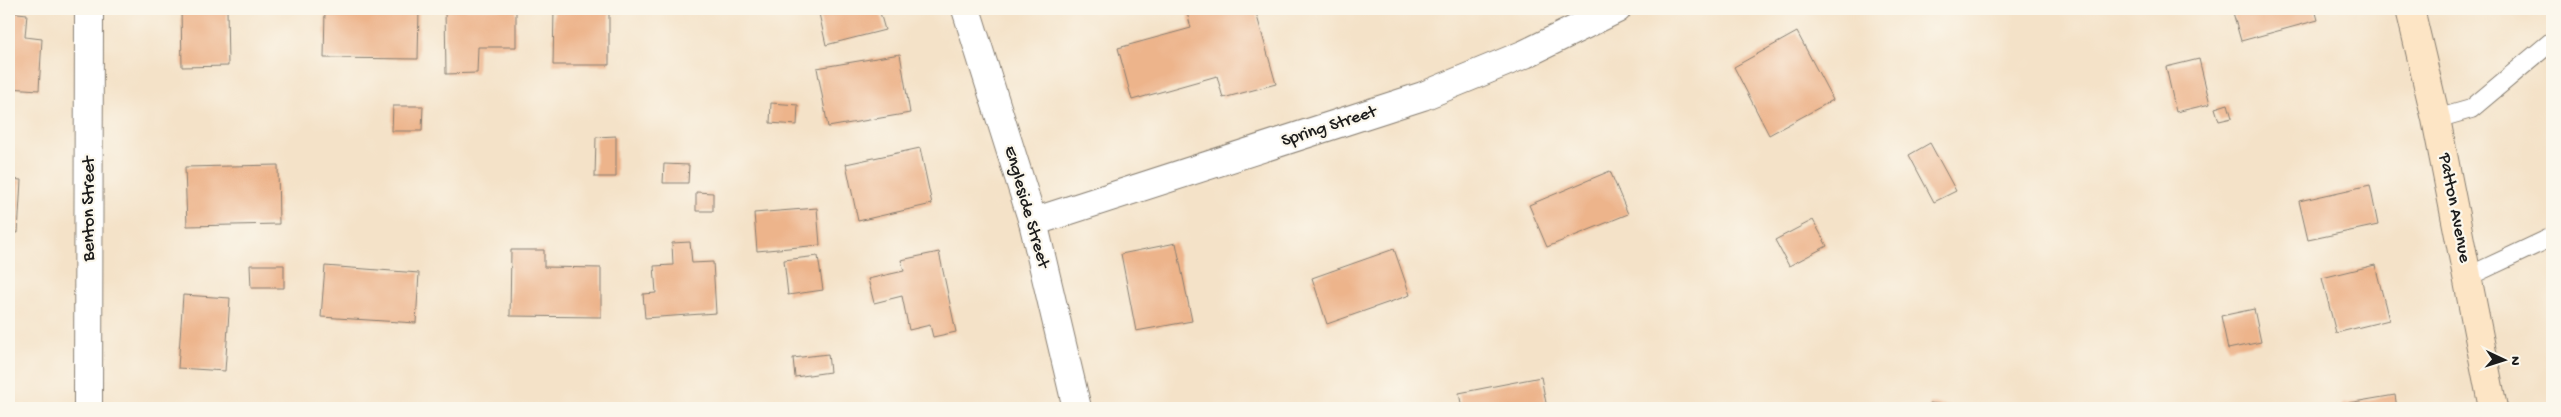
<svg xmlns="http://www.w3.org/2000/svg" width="2561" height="417" viewBox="0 0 2561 417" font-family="'Gochi Hand',sans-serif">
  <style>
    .building { fill: #edb48b }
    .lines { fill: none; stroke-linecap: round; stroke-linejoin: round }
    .lane-casing { stroke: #887f72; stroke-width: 20 }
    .street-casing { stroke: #887f72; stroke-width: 30 }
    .secondary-casing { stroke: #887f72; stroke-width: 30 }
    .lane { stroke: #fff; stroke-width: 18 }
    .street { stroke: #fff; stroke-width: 28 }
    .secondary { stroke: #fde5c5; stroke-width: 28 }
    .labels { text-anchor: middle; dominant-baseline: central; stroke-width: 4.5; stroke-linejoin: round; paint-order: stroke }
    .street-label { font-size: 18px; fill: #1c1c1c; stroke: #fbf7ec }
  </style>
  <rect width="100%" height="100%" fill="#fbf7ec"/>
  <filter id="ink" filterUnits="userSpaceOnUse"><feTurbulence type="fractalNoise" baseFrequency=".02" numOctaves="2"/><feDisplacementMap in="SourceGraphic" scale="10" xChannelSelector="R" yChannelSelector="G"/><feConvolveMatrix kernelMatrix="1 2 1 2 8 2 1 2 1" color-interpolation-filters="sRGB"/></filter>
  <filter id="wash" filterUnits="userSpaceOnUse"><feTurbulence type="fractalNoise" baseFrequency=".0096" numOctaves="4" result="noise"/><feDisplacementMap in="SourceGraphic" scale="20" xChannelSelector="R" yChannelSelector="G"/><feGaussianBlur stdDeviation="1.12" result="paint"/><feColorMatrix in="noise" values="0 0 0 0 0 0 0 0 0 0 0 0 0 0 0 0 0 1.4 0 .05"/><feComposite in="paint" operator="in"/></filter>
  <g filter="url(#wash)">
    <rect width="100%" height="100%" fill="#f4e2c8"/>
    <g id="blocks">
      <g class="building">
        <path d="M181,9H227L228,66L182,67Z"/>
        <path d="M325,9H419L418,59L324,58Z"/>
        <path d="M445,9H516V47H478L477,73L446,74Z"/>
        <path d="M554,9H609V65H553Z"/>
        <path d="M818,9H879L885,30L826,45Z"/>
        <path d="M1186,9H1255L1276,84L1223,98L1217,76L1132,100L1118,48L1191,28Z"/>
        <path d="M2232,9H2315L2318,20L2241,41Z"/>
        <path d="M9,12L27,14L25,37L42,39L39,90L9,88Z"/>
        <path d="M1797,32L1833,100L1769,135L1734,67Z"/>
        <path d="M900,54L910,113L828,127L817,68Z"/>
        <path d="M2199,59L2210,104L2176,112L2166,67Z"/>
        <path d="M771,103L798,105L797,125L770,123Z"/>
        <path d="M2228,104L2232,118L2219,121L2215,108Z"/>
        <path d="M393,106H423L422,131H392Z"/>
        <path d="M616,136V177H595L596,137Z"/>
        <path d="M1930,143L1956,191L1934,202L1909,155Z"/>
        <path d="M920,148L932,204L858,221L846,164Z"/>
        <path d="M664,164L689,165L688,183H663Z"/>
        <path d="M278,165L279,224L187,226L185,167Z"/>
        <path d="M1610,171L1628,214L1547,247L1529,205Z"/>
        <path d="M9,179L21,180L18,233L9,232Z"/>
        <path d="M2370,185L2378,225L2308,240L2299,201Z"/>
        <path d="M696,192L713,193V211H696Z"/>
        <path d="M817,208L820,245L757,251L754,213Z"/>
        <path d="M1813,220L1827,246L1789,266L1775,240Z"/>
        <path d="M690,242L692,263L713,262L716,313L645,318L643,294L656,293L654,266L673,265L672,243Z"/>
        <path d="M1176,243L1192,321L1136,331L1121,254Z"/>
        <path d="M1394,249L1410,295L1327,324L1312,278Z"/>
        <path d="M511,250H544V267L601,268V317L510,316Z"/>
        <path d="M939,252L956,332L933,337L930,325L909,330L902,296L874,303L868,279L904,271L901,260Z"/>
        <path d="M818,256L823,290L788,295L784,260Z"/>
        <path d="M250,265H284V288H251Z"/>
        <path d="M2375,265L2389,320L2336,333L2322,278Z"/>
        <path d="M325,266L419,273L416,323L321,317Z"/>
        <path d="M183,295L230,298L225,371L178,368Z"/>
        <path d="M2254,309L2261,342L2228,349L2221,316Z"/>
        <path d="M828,354L830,372L795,377L793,358Z"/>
        <path d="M1541,377L1547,408H1462L1459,393Z"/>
        <path d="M2395,395L2397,408H2342V404Z"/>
        <path d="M1930,403L1958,407V408H1929Z"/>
      </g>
    </g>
  </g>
  <g filter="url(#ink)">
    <use href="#blocks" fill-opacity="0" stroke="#887f72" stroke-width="1"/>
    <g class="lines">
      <defs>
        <g id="lane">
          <path d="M2436,119L2471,109L2552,41"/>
          <path d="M2467,277L2552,237"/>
        </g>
        <g id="street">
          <path d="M966,9L1033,222L1077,408"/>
          <path d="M1033,222L1423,96L1525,54L1617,9"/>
          <path d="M88,408L89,9"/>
        </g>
        <path id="secondary" d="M2410,9L2436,119L2493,408"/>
      </defs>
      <use href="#lane" class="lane-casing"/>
      <use href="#street" class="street-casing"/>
      <use href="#secondary" class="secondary-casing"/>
      <use href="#lane" class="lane"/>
      <use href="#street" class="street"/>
      <use href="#secondary" class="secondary"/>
    </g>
  </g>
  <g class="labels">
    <g class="street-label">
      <text transform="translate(1329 127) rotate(-18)">Spring Street</text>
      <text transform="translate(1026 207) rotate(74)">Engleside Street</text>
      <text transform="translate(2454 208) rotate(79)">Patton Avenue</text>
      <text transform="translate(89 209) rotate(-90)">Benton Street</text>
    </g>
  </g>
  <rect width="2561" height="417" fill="none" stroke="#fbf7ec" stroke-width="30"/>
  <g transform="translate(2504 360) rotate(94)" stroke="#fbf7ec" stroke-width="4" paint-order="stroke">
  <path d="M0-4L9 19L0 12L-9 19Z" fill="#1c1c1c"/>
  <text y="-8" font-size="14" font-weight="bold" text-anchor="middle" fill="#1c1c1c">N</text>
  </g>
</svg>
